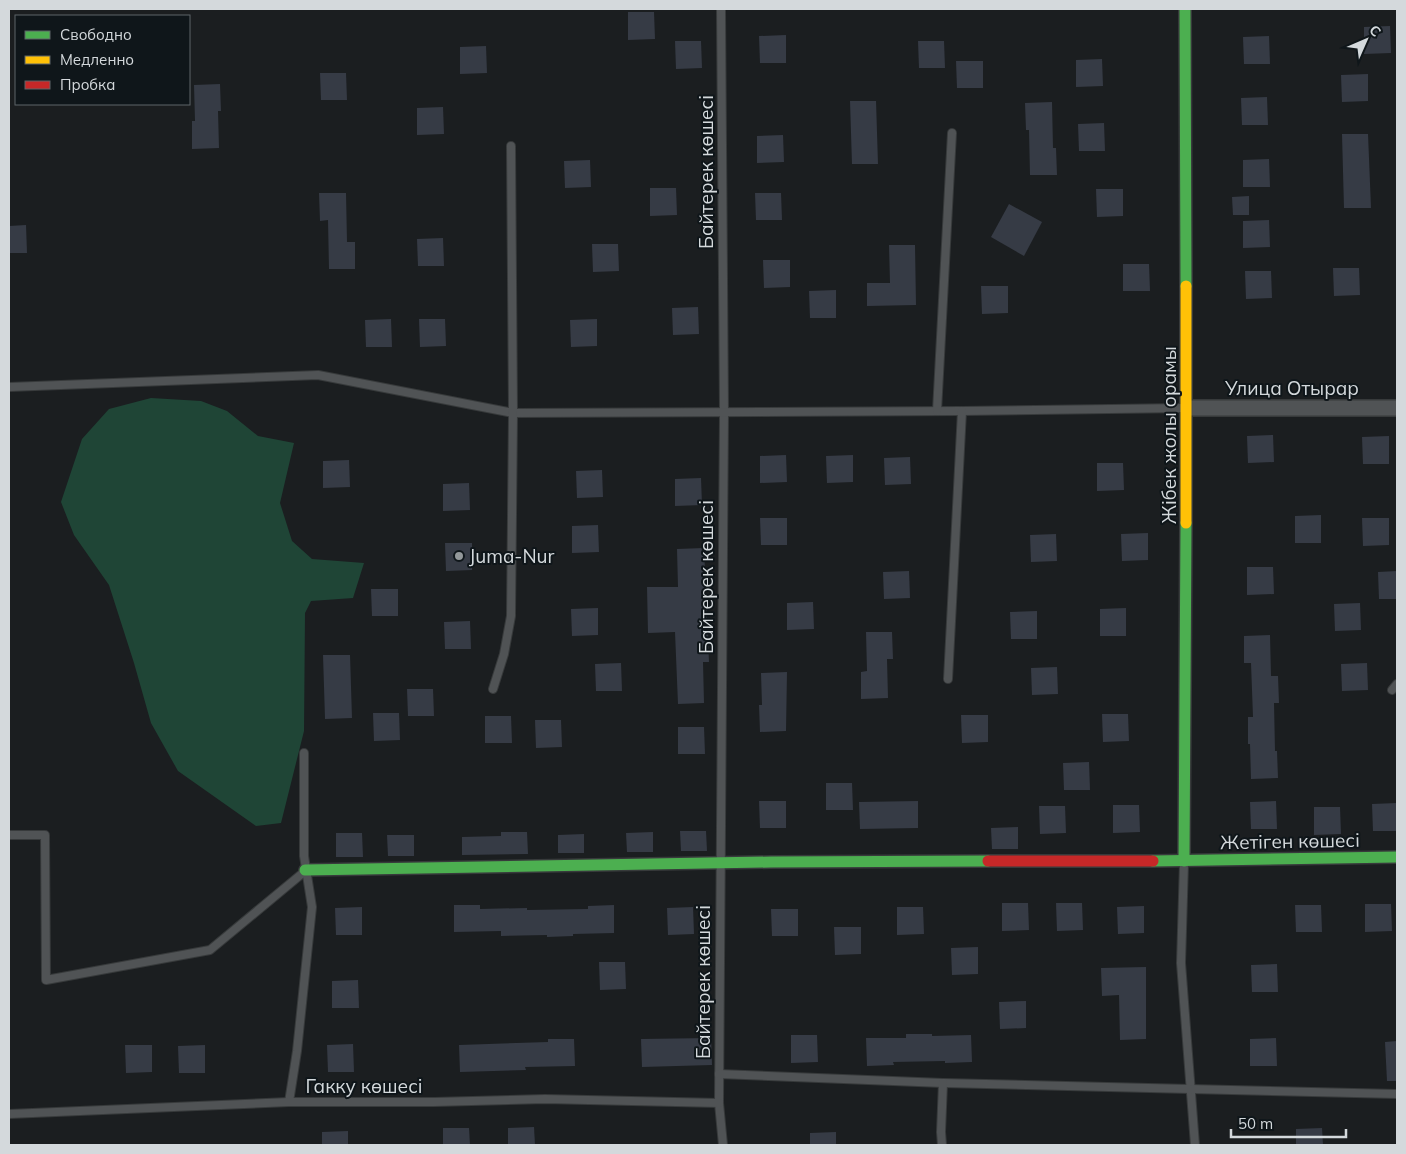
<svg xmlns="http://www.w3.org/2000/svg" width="1406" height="1154" viewBox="0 0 1406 1154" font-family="Mulish,sans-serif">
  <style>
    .green { fill: #1f4536 }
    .building { fill: #363b45 }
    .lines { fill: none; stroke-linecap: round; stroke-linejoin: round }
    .lane-casing { stroke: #373a3b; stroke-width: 10 }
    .street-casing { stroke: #373a3b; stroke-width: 18 }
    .fast-casing { stroke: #373a3b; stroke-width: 14 }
    .slow-casing { stroke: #373a3b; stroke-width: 14 }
    .jam-casing { stroke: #373a3b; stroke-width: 14 }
    .lane { stroke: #505355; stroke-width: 8 }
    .street { stroke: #505355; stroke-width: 15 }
    .fast { stroke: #4caf50; stroke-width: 11 }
    .slow { stroke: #ffc107; stroke-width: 11 }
    .jam { stroke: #c62828; stroke-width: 11 }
    .poi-dot { fill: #93989a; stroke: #0f161a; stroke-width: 2 }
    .labels { text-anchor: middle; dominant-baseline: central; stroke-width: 4; stroke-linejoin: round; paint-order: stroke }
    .street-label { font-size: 19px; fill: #d4d9dc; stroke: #0f161a }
    .poi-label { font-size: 19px; fill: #d4d9dc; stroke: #0f161a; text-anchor: start }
  </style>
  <rect width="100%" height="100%" fill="#1b1e20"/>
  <path class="green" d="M151,398L201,401L227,411L258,436L294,443L280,503L292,541L312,559L364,563L353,598L311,601L305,613L304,731L281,823L256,826L178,771L151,723L134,663L109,585L74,535L61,502L82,439L109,409Z"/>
  <g class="building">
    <path d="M628,12H654L655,39L628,40Z"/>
    <path d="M1390,26L1391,53L1364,54V27Z"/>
    <path d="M786,35V63H760L759,36Z"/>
    <path d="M1269,36L1270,64H1244L1243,37Z"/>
    <path d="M675,41H701L702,68L676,69Z"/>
    <path d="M918,41H944L945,68H919Z"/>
    <path d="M486,46L487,73L460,74V47Z"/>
    <path d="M1102,59L1103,86L1076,87V60Z"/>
    <path d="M956,61H983V88H957Z"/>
    <path d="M320,73H346L347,100H321Z"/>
    <path d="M1368,74V101L1342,102L1341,75Z"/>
    <path d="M220,84L221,111H218L219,148L192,149V121H195L194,85Z"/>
    <path d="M1267,97L1268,125H1242L1241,98Z"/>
    <path d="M850,101H876L878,164H852Z"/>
    <path d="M1052,102L1053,148H1056L1057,175H1030L1029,130H1026L1025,103Z"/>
    <path d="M443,107L444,134L417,135V108Z"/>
    <path d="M1104,123L1105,151H1079L1078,124Z"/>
    <path d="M1342,134H1368L1371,208H1344Z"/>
    <path d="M783,135L784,162L757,163V136Z"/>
    <path d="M1269,159L1270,187H1243V160Z"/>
    <path d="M590,160L591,187L565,188L564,161Z"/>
    <path d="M650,188H676L677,215L650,216Z"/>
    <path d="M1096,189H1123V216L1097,217Z"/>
    <path d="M319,193H346L347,242H355V269H329L328,220L320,221Z"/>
    <path d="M755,193H781L782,220H756Z"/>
    <path d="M1249,196V215H1233L1232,197Z"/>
    <path d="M1009,204L1042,222L1024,256L991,237Z"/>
    <path d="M1269,220L1270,247L1243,248V221Z"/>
    <path d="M26,225L27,253H9V226Z"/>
    <path d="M443,238L444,266H418L417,239Z"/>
    <path d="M592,244H618L619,271L593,272Z"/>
    <path d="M889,245H915L916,305L867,306V283H890Z"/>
    <path d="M763,260H790V287L764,288Z"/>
    <path d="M1123,264H1149L1150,291H1123Z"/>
    <path d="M1333,268H1359L1360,295L1334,296Z"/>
    <path d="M1245,271H1271L1272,298L1246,299Z"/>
    <path d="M981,286H1008V313L982,314Z"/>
    <path d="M836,290V318H810L809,291Z"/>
    <path d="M698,307L699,334L673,335L672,308Z"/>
    <path d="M391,319L392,347H366L365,320Z"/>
    <path d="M419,319H445L446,346L420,347Z"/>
    <path d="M597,319V346L571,347L570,320Z"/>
    <path d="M1273,435L1274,462L1248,463L1247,436Z"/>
    <path d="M1389,436V464H1363L1362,437Z"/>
    <path d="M786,455L787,482L760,483V456Z"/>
    <path d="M853,455V482L827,483L826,456Z"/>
    <path d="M910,457L911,484L885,485L884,458Z"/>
    <path d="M349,460L350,487L323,488V461Z"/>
    <path d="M1097,463H1123L1124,490L1097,491Z"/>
    <path d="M602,470L603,497L577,498L576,471Z"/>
    <path d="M701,478L702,505L675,506V479Z"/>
    <path d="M469,483L470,510L443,511V484Z"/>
    <path d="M1321,515V543H1295V516Z"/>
    <path d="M760,518H787V545H761Z"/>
    <path d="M1362,518H1389V545L1363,546Z"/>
    <path d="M598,525L599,552L572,553V526Z"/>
    <path d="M1148,533V560L1122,561L1121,534Z"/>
    <path d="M1056,534L1057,561L1031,562L1030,535Z"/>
    <path d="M445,543H472V570L446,571Z"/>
    <path d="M704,548L709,662H703L704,703L678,704L675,632L648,633L647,587H678L677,549Z"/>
    <path d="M1247,567H1273L1274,594L1247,595Z"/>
    <path d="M909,571L910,598L884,599L883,572Z"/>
    <path d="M1397,571V599H1379L1378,572Z"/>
    <path d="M371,589H398V616H372Z"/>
    <path d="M813,602L814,629L787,630V603Z"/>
    <path d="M1360,603L1361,630L1335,631L1334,604Z"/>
    <path d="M598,608V635L572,636L571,609Z"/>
    <path d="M1126,608V636H1100V609Z"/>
    <path d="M1037,611V639H1011L1010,612Z"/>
    <path d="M470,621L471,649H445L444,622Z"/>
    <path d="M866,632H892L893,659H887L888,698L861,699V672L867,671Z"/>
    <path d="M1270,635L1271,676H1278L1279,703H1274L1275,751H1277L1278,778L1251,779L1250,744H1248V717H1253L1251,663H1244V636Z"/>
    <path d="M323,655H350L352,718L325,719Z"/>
    <path d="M621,663L622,691H596L595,664Z"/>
    <path d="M1367,663L1368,690L1342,691L1341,664Z"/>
    <path d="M1057,667L1058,694L1032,695L1031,668Z"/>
    <path d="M787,672L786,731L760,732L759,705H762L761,673Z"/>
    <path d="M407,689H433L434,716H408Z"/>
    <path d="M373,713H399L400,740L374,741Z"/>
    <path d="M1102,714H1128L1129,741L1103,742Z"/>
    <path d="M961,715H988V742L962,743Z"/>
    <path d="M485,716H511L512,743H485Z"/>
    <path d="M535,720H561L562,747L536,748Z"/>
    <path d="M678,727H704L705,754H678Z"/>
    <path d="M1089,762L1090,790H1064L1063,763Z"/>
    <path d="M826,783H852L853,810H826Z"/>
    <path d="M759,801H786V828H760Z"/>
    <path d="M918,801V828L860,829L859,802Z"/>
    <path d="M1276,801L1277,829H1251L1250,802Z"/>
    <path d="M1397,803V831H1373L1372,804Z"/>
    <path d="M1113,805H1139L1140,832L1113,833Z"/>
    <path d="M1039,806H1065L1066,833L1040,834Z"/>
    <path d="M1314,807H1340L1341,834L1314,835Z"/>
    <path d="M1018,827V849H992L991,828Z"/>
    <path d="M680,831H706L707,851H681Z"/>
    <path d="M501,832H527L528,854L462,855V837L501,836Z"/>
    <path d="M653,832V852H627L626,833Z"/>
    <path d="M336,833H362L363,857H336Z"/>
    <path d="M584,834V853H558V835Z"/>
    <path d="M387,835H414V856H388Z"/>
    <path d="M1002,903H1028L1029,930L1002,931Z"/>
    <path d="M1056,903H1082L1083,930L1057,931Z"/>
    <path d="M1365,904H1391L1392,931L1365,932Z"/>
    <path d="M454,905H480V909L527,908V910L588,909V906L614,905V933L573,934V936L547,937V935L501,936V931L454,932Z"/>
    <path d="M1295,905H1321L1322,932H1296Z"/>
    <path d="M1144,906V933L1118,934L1117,907Z"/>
    <path d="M362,907V935H336L335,908Z"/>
    <path d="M693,907L694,934L668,935L667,908Z"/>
    <path d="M897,907H923L924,934L897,935Z"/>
    <path d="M771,909H798V936H772Z"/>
    <path d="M834,927H861V954L835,955Z"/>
    <path d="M978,947V974L952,975L951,948Z"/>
    <path d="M599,962H625L626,989L600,990Z"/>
    <path d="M1277,964L1278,992H1252L1251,965Z"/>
    <path d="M1146,967V1039L1120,1040L1119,995L1102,996L1101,968Z"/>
    <path d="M358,980L359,1008H332V981Z"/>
    <path d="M1026,1001V1028L1000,1029L999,1002Z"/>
    <path d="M906,1034H932V1036L971,1035L972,1062L945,1063V1061L893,1062L894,1065L867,1066L866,1038H906Z"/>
    <path d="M791,1035H817L818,1062L791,1063Z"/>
    <path d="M711,1038L712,1065L642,1067L641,1039Z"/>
    <path d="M1276,1038L1277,1066H1250V1039Z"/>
    <path d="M548,1039H574L575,1066L525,1067L526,1070L460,1072L459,1045L548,1042Z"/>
    <path d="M1397,1041V1081H1387L1385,1042Z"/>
    <path d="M353,1044L354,1072H328L327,1045Z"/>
    <path d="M125,1045H152V1072L126,1073Z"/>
    <path d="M205,1045V1073H179L178,1046Z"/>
    <path d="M534,1127L535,1145H508V1128Z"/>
    <path d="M443,1128H469L470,1145H443Z"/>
    <path d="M1322,1128L1323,1145H1296V1129Z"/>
    <path d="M348,1131V1145H322V1132Z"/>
    <path d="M836,1132V1145H810V1133Z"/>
  </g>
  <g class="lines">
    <defs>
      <g id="lane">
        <path d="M721,9L724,412L719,1103L723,1145"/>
        <path d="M9,387L318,375L513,413L962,411L1185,408"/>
        <path d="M937,411L952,133"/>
        <path d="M948,679L962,411"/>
        <path d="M493,689L504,654L511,616L513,413L511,146"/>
        <path d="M1392,690L1397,684"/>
        <path d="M9,835H45L46,980L210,950L304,872"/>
        <path d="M1184,863L1181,963L1195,1145"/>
        <path d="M719,1074L943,1083L1397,1094"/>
        <path d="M289,1102L297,1051L312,907L304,856V753"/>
        <path d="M9,1114L289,1102H434L545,1099L719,1103"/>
        <path d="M942,1145L941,1132L943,1083"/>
      </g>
      <path id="street" d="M1187,408H1397"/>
      <g id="fast">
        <path d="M1185,9L1186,286"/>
        <path d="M1153,861L1397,857"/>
        <path d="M1184,861L1186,523"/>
        <path d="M305,870L771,862L988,861"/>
      </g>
      <path id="slow" d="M1186,523V286"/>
      <path id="jam" d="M988,861H1153"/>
    </defs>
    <use href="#lane" class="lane-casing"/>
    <use href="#street" class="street-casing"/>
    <use href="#fast" class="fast-casing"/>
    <use href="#slow" class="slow-casing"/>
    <use href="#jam" class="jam-casing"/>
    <use href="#lane" class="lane"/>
    <use href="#street" class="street"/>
    <use href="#fast" class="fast"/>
    <use href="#slow" class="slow"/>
    <use href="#jam" class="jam"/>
  </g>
  <circle class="poi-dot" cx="459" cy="556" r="5"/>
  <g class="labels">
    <g class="street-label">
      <text transform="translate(706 172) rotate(-90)">Байтерек көшесі</text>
      <text x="1292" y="388">Улица Отырар</text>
      <text transform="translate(1169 435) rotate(-90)">Жібек жолы орамы</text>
      <text transform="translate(706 577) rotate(-90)">Байтерек көшесі</text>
      <text transform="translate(1290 841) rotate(-1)">Жетіген көшесі</text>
      <text transform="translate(703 982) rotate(-90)">Байтерек көшесі</text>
      <text x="364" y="1086">Гакку көшесі</text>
    </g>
    <g class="poi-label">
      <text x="469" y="556">Juma-Nur</text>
    </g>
  </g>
  <rect width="1406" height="1154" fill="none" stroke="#d4d9dc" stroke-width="20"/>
  <rect x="15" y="15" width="175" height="90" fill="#0f161a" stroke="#5e6468"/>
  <rect x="25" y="31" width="25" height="8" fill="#4caf50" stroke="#5e6468"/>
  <text x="60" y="40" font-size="15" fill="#d4d9dc">Свободно</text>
  <rect x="25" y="56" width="25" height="8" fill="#ffc107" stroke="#5e6468"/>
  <text x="60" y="65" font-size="15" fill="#d4d9dc">Медленно</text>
  <rect x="25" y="81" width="25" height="8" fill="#c62828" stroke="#5e6468"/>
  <text x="60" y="90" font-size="15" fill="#d4d9dc">Пробка</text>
  <g transform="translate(1366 40) rotate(45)" stroke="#0f161a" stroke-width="4" paint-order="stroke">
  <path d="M0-4L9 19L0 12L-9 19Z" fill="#d4d9dc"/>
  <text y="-8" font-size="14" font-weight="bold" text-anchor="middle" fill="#d4d9dc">С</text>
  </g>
  <path d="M1231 1129v8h115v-8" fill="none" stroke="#d4d9dc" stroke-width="2.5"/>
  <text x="1238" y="1129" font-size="15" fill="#d4d9dc" stroke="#0f161a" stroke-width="4" paint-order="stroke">50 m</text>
</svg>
